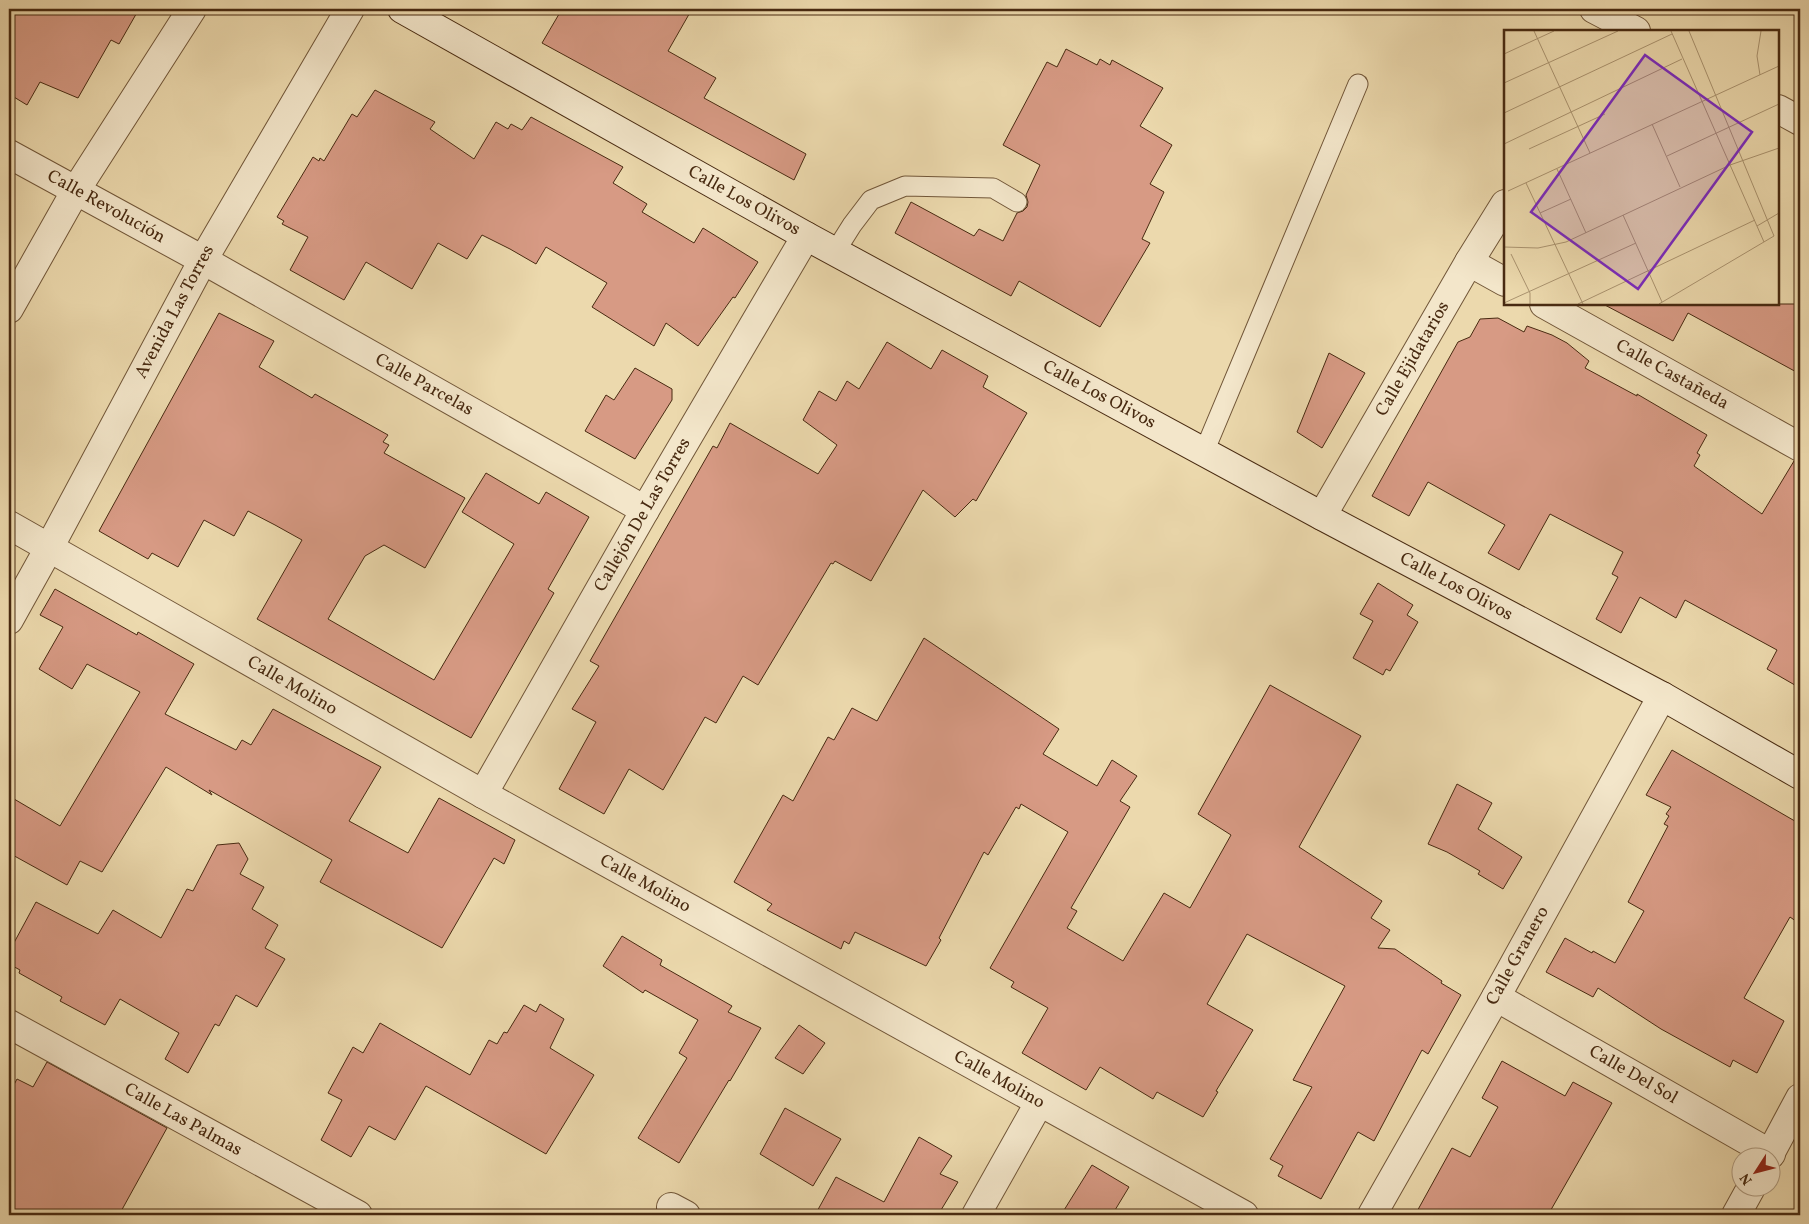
<svg xmlns="http://www.w3.org/2000/svg" width="1809" height="1224" viewBox="0 0 1809 1224" font-family="Vollkorn,serif">
  <style>
    .building { fill: #d79a84; stroke: #482a11 }
    .lines { fill: none; stroke-linecap: round; stroke-linejoin: round }
    .lane-casing { stroke: #715638; stroke-width: 21 }
    .street-casing { stroke: #715638; stroke-width: 30 }
    .secondary-casing { stroke: #482a11; stroke-width: 30 }
    .lane { stroke: #f3e6ca; stroke-width: 19 }
    .street { stroke: #f3e6ca; stroke-width: 28 }
    .secondary { stroke: #f3e6ca; stroke-width: 28 }
    .labels { text-anchor: middle; dominant-baseline: central; stroke-width: 5; stroke-linejoin: round; paint-order: stroke }
    .street-label { font-size: 18px; fill: #482a11; stroke: #f3e6ca }
    .inset-road { fill: none; stroke: #aa936f; stroke-width: 1 }
    .view { fill: #7b2cbf; fill-opacity: 0.15; stroke: #7b2cbf; stroke-width: 2.5 }
    .inset-edge { fill: none; stroke: #482a11; stroke-width: 2.5 }
  </style>
  <rect width="100%" height="100%" fill="#ecd9ad"/>
  <filter id="stains"><feTurbulence type="fractalNoise" baseFrequency=".004" numOctaves="4"/><feColorMatrix values="0 0 0 0 .2 0 0 0 0 .09 0 0 0 0 .02 0 0 0 .5 -.17"/></filter>
  <radialGradient id="worn" r=".72"><stop offset=".6" stop-color="#630" stop-opacity="0"/><stop offset="1" stop-color="#630" stop-opacity=".3"/></radialGradient>
  <g class="building">
    <path d="M9,9H139L119,44L111,40L78,98L40,82L27,105L9,94Z"/>
    <path d="M562,9H692L668,51L716,78L704,98L806,154L794,180L542,43Z"/>
    <path d="M1066,49L1097,65L1100,59L1110,65L1112,60L1163,88L1140,126L1172,145L1150,184L1164,192L1142,239L1150,243L1100,327L1019,281L1011,296L895,233L911,202L974,236L979,229L1003,241L1017,213L1023,211L1027,207L1028,202L1026,195L1040,165L1003,145L1047,62L1057,67Z"/>
    <path d="M375,90L435,122L430,129L474,159L496,122L508,129L511,124L522,130L531,117L623,167L613,183L647,204L642,212L694,243L703,228L758,262L735,298L733,297L698,346L666,323L654,346L592,307L607,283L546,247L536,264L510,249L482,235L467,259L438,243L412,289L366,262L344,300L290,270L308,237L282,224L284,221L277,217L313,157L319,161L320,158L324,161L352,114L357,117Z"/>
    <path d="M1603,304H1800V374L1688,313L1673,341Z"/>
    <path d="M219,313L274,341L259,367L312,398L315,394L388,435L383,442L389,445L384,453L465,498L425,568L384,545L365,556L328,619L434,680L514,544L462,512L486,473L539,504L546,492L589,517L548,589L554,593L471,738L257,619L302,540L275,525L248,511L234,536L204,520L178,567L152,553L148,559L99,531Z"/>
    <path d="M1498,318L1524,332L1527,326L1552,335L1567,343L1589,361L1585,368L1637,396V394L1707,435L1697,453L1700,455L1694,466L1762,514L1794,461L1800,463V688L1767,669L1777,650L1685,600L1676,618L1640,597L1621,633L1596,619L1618,577L1612,574L1623,552L1550,514L1519,570L1488,553L1505,525L1428,482L1409,516L1372,496L1458,342L1470,337L1480,319Z"/>
    <path d="M887,342L931,369L942,350L988,376L983,387L1027,413L976,501L973,499L955,517L923,490L871,581L835,561L833,564L831,563L758,685L743,676L716,723L705,717L663,790L629,769L604,814L559,789L596,722L572,709L599,666L590,661L713,446L717,448L730,423L818,474L837,445L803,420L819,391L836,401L847,381L859,389Z"/>
    <path d="M1329,353L1365,373L1322,448L1297,432Z"/>
    <path d="M635,368L672,389V400L635,459L585,431L606,395L614,400Z"/>
    <path d="M1378,583L1413,605L1407,615L1418,622L1390,671L1386,669L1383,675L1353,658L1373,621L1360,614Z"/>
    <path d="M55,589L137,635L138,632L194,664L165,714L236,750L242,740L251,745L273,709L381,767L349,821L408,853L439,798L515,840L504,864L494,858L442,948L320,882L332,860L209,790L212,795L166,767L102,872L80,861L67,885L9,853V796L60,826L140,692L87,664L72,689L39,669L63,627L40,615Z"/>
    <path d="M924,638L1059,729L1043,754L1097,786L1112,760L1137,776L1120,801L1130,807L1071,908L1077,911L1067,928L1123,961L1164,893L1190,908L1231,835L1198,814L1270,685L1361,736L1299,847L1382,901L1371,918L1390,930L1378,948L1395,949L1442,981L1441,983L1461,995L1428,1054L1422,1050L1374,1141L1358,1132L1321,1199L1278,1176L1283,1166L1270,1159L1312,1087L1293,1080L1345,986L1247,934L1207,1004L1253,1030L1216,1091L1218,1092L1203,1117L1157,1092L1153,1099L1100,1067L1086,1090L1022,1053L1048,1008L1011,987L1014,982L990,968L1068,832L1021,804L1019,809L1016,807L988,855L984,852L939,938L941,940L926,966L855,932L849,944L844,941L841,949L767,910L772,904L734,882L783,795L793,801L828,737L834,740L852,708L877,721Z"/>
    <path d="M1672,750L1800,824V924L1790,917L1744,998L1784,1021L1757,1073L1733,1060L1730,1067L1661,1029L1598,988L1593,997L1546,972L1565,938L1592,953L1593,951L1615,963L1644,911L1628,902L1668,826L1664,824L1669,816L1666,814L1671,807L1646,795Z"/>
    <path d="M1457,784L1492,803L1478,829L1522,857L1503,889L1478,874L1480,871L1447,852L1428,844Z"/>
    <path d="M239,843L248,859L240,874L264,887L252,909L278,925L265,948L285,959L257,1007L236,995L219,1026L215,1024L188,1073L165,1059L179,1033L120,999L105,1025L60,1001L62,997L19,973L20,970L9,964V952L36,902L98,934L113,910L161,938L187,889L193,891L217,845Z"/>
    <path d="M622,936L662,960L660,965L732,1006L728,1012L761,1028L730,1081L729,1080L679,1163L638,1138L687,1058L679,1053L698,1020L645,990L643,993L603,966Z"/>
    <path d="M540,1004L564,1019L550,1048L594,1075L546,1154L426,1086L395,1140L369,1126L351,1157L321,1140L342,1100L328,1093L353,1047L363,1053L380,1023L470,1075L489,1040L497,1044L504,1032L507,1033L524,1005L536,1012Z"/>
    <path d="M799,1025L825,1043L803,1074L775,1058Z"/>
    <path d="M1502,1061L1565,1096L1573,1082L1612,1103L1548,1215H1415L1452,1148L1470,1157L1498,1107L1482,1098Z"/>
    <path d="M47,1062L167,1128L119,1215H9V1094L17,1079L33,1087Z"/>
    <path d="M785,1108L841,1139L813,1186L760,1154Z"/>
    <path d="M919,1137L952,1156L940,1174L958,1182L938,1215H815L836,1177L884,1202Z"/>
    <path d="M1092,1165L1129,1187L1112,1215H1061Z"/>
  </g>
  <g class="lines">
    <defs>
      <g id="lane">
        <path d="M835,252L852,225L871,200L905,186L993,188L1017,202"/>
        <path d="M1204,452L1358,84"/>
      </g>
      <g id="street">
        <path d="M1594,9L1636,31"/>
        <path d="M1778,109L1800,121"/>
        <path d="M9,154L203,260L645,510"/>
        <path d="M1469,262L1505,282"/>
        <path d="M1544,304L1800,447"/>
        <path d="M9,309L76,190L192,9"/>
        <path d="M1322,516L1469,262L1505,204"/>
        <path d="M9,525L483,794L1244,1215"/>
        <path d="M9,620L49,548L203,260L350,9"/>
        <path d="M483,794L645,510L806,236"/>
        <path d="M1496,997L1771,1154"/>
        <path d="M9,1024L358,1215"/>
        <path d="M1769,1156L1800,1098"/>
        <path d="M671,1207L686,1215"/>
        <path d="M976,1215L1039,1103"/>
        <path d="M1372,1215L1496,997L1662,696"/>
        <path d="M1736,1215L1752,1186"/>
      </g>
      <path id="secondary" d="M402,9L806,236L1322,516L1662,696L1800,775"/>
    </defs>
    <use href="#lane" class="lane-casing"/>
    <use href="#street" class="street-casing"/>
    <use href="#secondary" class="secondary-casing"/>
    <use href="#lane" class="lane"/>
    <use href="#street" class="street"/>
    <use href="#secondary" class="secondary"/>
  </g>
  <g class="labels">
    <g class="street-label">
      <text transform="translate(744 201) rotate(29)">Calle Los Olivos</text>
      <text transform="translate(106 207) rotate(29)">Calle Revolución</text>
      <text transform="translate(175 312) rotate(-62)">Avenida Las Torres</text>
      <text transform="translate(1413 359) rotate(-60)">Calle Ejidatarios</text>
      <text transform="translate(1672 375) rotate(29)">Calle Castañeda</text>
      <text transform="translate(424 385) rotate(29)">Calle Parcelas</text>
      <text transform="translate(1099 395) rotate(28)">Calle Los Olivos</text>
      <text transform="translate(643 515) rotate(-60)">Callejón De Las Torres</text>
      <text transform="translate(1456 587) rotate(28)">Calle Los Olivos</text>
      <text transform="translate(292 686) rotate(30)">Calle Molino</text>
      <text transform="translate(645 884) rotate(29)">Calle Molino</text>
      <text transform="translate(1518 956) rotate(-61)">Calle Granero</text>
      <text transform="translate(1633 1075) rotate(30)">Calle Del Sol</text>
      <text transform="translate(999 1080) rotate(29)">Calle Molino</text>
      <text transform="translate(183 1120) rotate(29)">Calle Las Palmas</text>
    </g>
  </g>
  <g transform="translate(1504 30)">
    <rect width="275" height="275" fill="#ecd9ad"/>
    <path class="inset-road" d="M30,1L86,123M167,1L260,212M0,24L50,1M256,45L253,26L257,1M0,53L114,1M0,83L168,4M148,94L176,157M0,114L178,29M25,119L101,84M163,126L275,74M53,139L82,203M22,153L79,274M4,161L275,36M36,183L67,169M119,185L158,272M253,196L275,183M0,217L34,218L62,212L226,135L275,118M7,224L26,263V274M0,273L132,213M74,274L251,190M155,274L270,206L185,1"/>
    <path class="view" d="M141,25L248,102L134,259L27,182Z"/>
    <rect width="275" height="275" class="inset-edge"/>
  </g>
  <rect width="1809" height="1224" fill="none" stroke="#ecd9ad" stroke-width="30"/>
  <rect x="10" y="10" width="1789" height="1204" fill="none" stroke="#482a11" stroke-width="2.5"/>
  <rect x="15" y="15" width="1779" height="1194" fill="none" stroke="#482a11"/>
  <g transform="translate(1756 1172) rotate(234)"><circle r="24" fill="#f3e6ca" stroke="#af9b80"/>
  <path d="M0-4L9 19L0 12L-9 19Z" fill="#8f2418"/>
  <text y="-8" font-size="14" font-weight="bold" text-anchor="middle" fill="#482a11">N</text>
  </g>
  <rect width="100%" height="100%" filter="url(#stains)"/>
  <rect width="100%" height="100%" fill="url(#worn)"/>
</svg>
